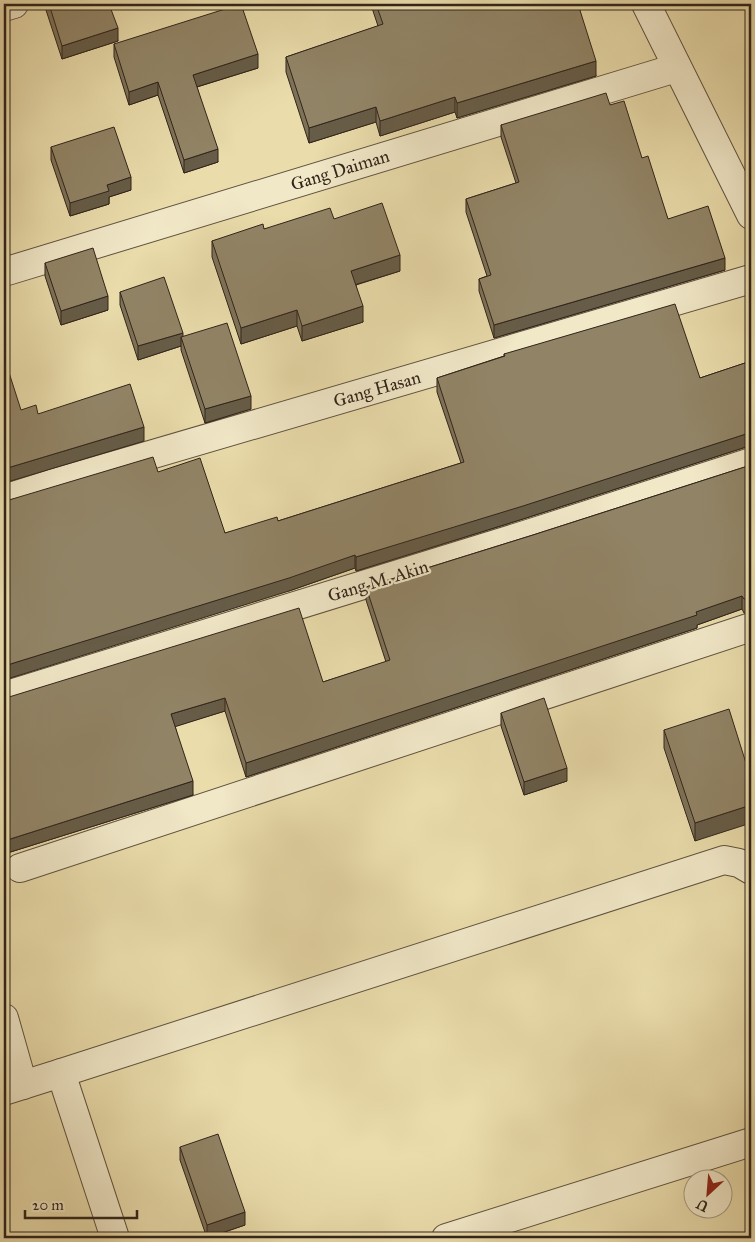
<svg xmlns="http://www.w3.org/2000/svg" width="755" height="1242" viewBox="0 0 755 1242" font-family="'IM FELL Great Primer',serif">
  <style>
    .lines { fill: none; stroke-linecap: round; stroke-linejoin: round }
    .minor-casing { stroke: #5f523f; stroke-width: 30 }
    .minor { stroke: #f1e8c8; stroke-width: 28 }
    .wall { fill: #7d7258; stroke: #31241b }
    .shaded-wall { fill: #665c47; stroke: #31241b }
    .building { fill: #918466; stroke: #31241b }
    .labels { text-anchor: middle; dominant-baseline: central; stroke-width: 4.5; stroke-linejoin: round; paint-order: stroke }
    .street-label { font-size: 18px; fill: #31241b; stroke: #f1e8c8 }
  </style>
  <rect width="100%" height="100%" fill="#eadcab"/>
  <filter id="stains"><feTurbulence type="fractalNoise" baseFrequency=".004" numOctaves="4"/><feColorMatrix values="0 0 0 0 .2 0 0 0 0 .09 0 0 0 0 .02 0 0 0 .5 -.17"/></filter>
  <radialGradient id="worn" r=".72"><stop offset=".6" stop-color="#630" stop-opacity="0"/><stop offset="1" stop-color="#630" stop-opacity=".3"/></radialGradient>
  <g class="lines">
    <defs>
      <g id="minor">
        <path d="M646,4L751,215"/>
        <path d="M4,7L14,4"/>
        <path d="M4,272L676,68"/>
        <path d="M4,499L51,484L751,279"/>
        <path d="M4,696L528,534L751,462"/>
        <path d="M20,868L751,627"/>
        <path d="M4,1018L23,1085"/>
        <path d="M61,1073L724,860L739,863L751,870"/>
        <path d="M4,1091L61,1073L115,1238"/>
        <path d="M446,1238L751,1142"/>
      </g>
    </defs>
    <use href="#minor" class="minor-casing"/>
    <use href="#minor" class="minor"/>
  </g>
  <g class="wall">
    <path d="M44,4H109L118,41L62,59Z"/>
    <path d="M372,4H578L596,76L457,118L455,112L380,136L376,122L309,143L286,72V57L378,26L372,8Z"/>
    <path d="M114,44L258,68L197,87L218,162L184,173L158,95L129,105L114,57Z"/>
    <path d="M610,105L642,158L668,219L725,270L494,338L479,291V279L487,276L466,212V199L516,183L501,137V125Z"/>
    <path d="M51,147L131,190L109,197V204L70,216L51,160Z"/>
    <path d="M334,219L400,271L356,285L363,322L302,341L297,326L241,344L212,257V241L264,229Z"/>
    <path d="M45,263L108,310L61,325L45,276Z"/>
    <path d="M120,292L183,337L251,409L205,423L181,350V346L138,360L120,305Z"/>
    <path d="M504,354L700,378L751,361V447H746L523,519L356,571L355,568L289,591L9,500L158,472L225,533L278,521L461,463L437,392V378L504,356Z"/>
    <path d="M751,465V612L744,613L742,609L697,625V628L246,777L225,711L175,726L193,795L4,854V698L323,682L386,662L366,600V587L533,535Z"/>
    <path d="M501,713L567,781L524,795L501,726Z"/>
    <path d="M664,730L751,779L695,841L664,748Z"/>
    <path d="M180,1147L245,1225L207,1238L180,1160Z"/>
  </g>
  <g class="shaded-wall">
    <path d="M118,28V41L62,59V46Z"/>
    <path d="M258,54V68L193,88V75Z"/>
    <path d="M596,61V76L457,118V103Z"/>
    <path d="M158,82V95L129,105V92Z"/>
    <path d="M455,97V112L380,136V121Z"/>
    <path d="M376,107V122L309,143V128Z"/>
    <path d="M218,149V162L184,173V160Z"/>
    <path d="M131,177V190L109,197V204L70,216V203L107,185Z"/>
    <path d="M400,255V271L351,286V271Z"/>
    <path d="M725,258V270L494,338V325Z"/>
    <path d="M108,296V310L61,325V311Z"/>
    <path d="M363,306V322L302,341V326Z"/>
    <path d="M297,310V326L241,344V328Z"/>
    <path d="M183,333V342L181,337V346L138,360V346Z"/>
    <path d="M251,396V409L205,423V409Z"/>
    <path d="M144,427V441L4,483V469Z"/>
    <path d="M746,434V447L523,519L356,571V557Z"/>
    <path d="M355,555V568L289,591L4,680V666Z"/>
    <path d="M742,596V609L697,625V628L246,777V763Z"/>
    <path d="M225,698V711L171,728V714Z"/>
    <path d="M567,768V781L524,795V782Z"/>
    <path d="M193,781V795L4,854V841Z"/>
    <path d="M751,805V823L695,841V823Z"/>
    <path d="M245,1212V1225L207,1238V1225Z"/>
  </g>
  <g class="building">
    <path d="M49,4H109L118,28L62,46Z"/>
    <path d="M241,4L258,54L193,75L218,149L184,160L158,82L129,92L114,44Z"/>
    <path d="M376,4H578L596,61L457,103L455,97L380,121L376,107L309,128L286,57L383,24Z"/>
    <path d="M606,93L610,105L624,101L642,158L648,156L668,219L708,206L725,258L494,325L479,279L491,275L466,199L519,182L501,125Z"/>
    <path d="M114,127L131,177L107,185L109,191L70,203L51,147Z"/>
    <path d="M382,203L400,255L351,271L363,306L302,326L297,310L241,328L212,241L263,224L264,229L330,208L334,219Z"/>
    <path d="M93,248L108,296L61,311L45,263Z"/>
    <path d="M164,277L183,333L138,346L120,292Z"/>
    <path d="M675,304L700,378L751,361V433L746,434L523,506L356,557L355,555L289,578L4,666V500H9L153,457L158,472L200,458L225,533L277,517L278,521L464,462L437,378L505,356L504,354Z"/>
    <path d="M227,323L251,396L205,409L181,337Z"/>
    <path d="M4,357L21,410L36,405L38,414L130,384L144,427L4,469Z"/>
    <path d="M751,465V598L744,599L742,596L696,612L697,615L246,763L225,698L171,714L193,781L4,841V698L9,697L299,608L323,682L390,660L366,587L533,535Z"/>
    <path d="M544,698L567,768L524,782L501,713Z"/>
    <path d="M729,709L751,779V805L695,823L664,730Z"/>
    <path d="M218,1134L245,1212L207,1225L180,1147Z"/>
  </g>
  <g class="labels">
    <g class="street-label">
      <text transform="translate(340 170) rotate(-17)">Gang Daiman</text>
      <text transform="translate(377 389) rotate(-16)">Gang Hasan</text>
      <text transform="translate(378 581) rotate(-17)">Gang M. Akin</text>
    </g>
  </g>
  <rect width="755" height="1242" fill="none" stroke="#eadcab" stroke-width="20"/>
  <rect x="5" y="5" width="745" height="1232" fill="none" stroke="#31241b" stroke-width="2.5"/>
  <rect x="10" y="10" width="735" height="1222" fill="none" stroke="#31241b"/>
  <g transform="translate(708 1194) rotate(206)"><circle r="24" fill="#f1e8c8" stroke="#a49a83"/>
  <path d="M0-4L9 19L0 12L-9 19Z" fill="#8f2418"/>
  <text y="-8" font-size="14" font-weight="bold" text-anchor="middle" fill="#31241b">U</text>
  </g>
  <path d="M25 1210v8h112v-8" fill="none" stroke="#31241b" stroke-width="2.5"/>
  <text x="32" y="1210" font-size="15" fill="#31241b" stroke="#f1e8c8" stroke-width="4" paint-order="stroke">20 m</text>
  <rect width="100%" height="100%" filter="url(#stains)"/>
  <rect width="100%" height="100%" fill="url(#worn)"/>
</svg>
